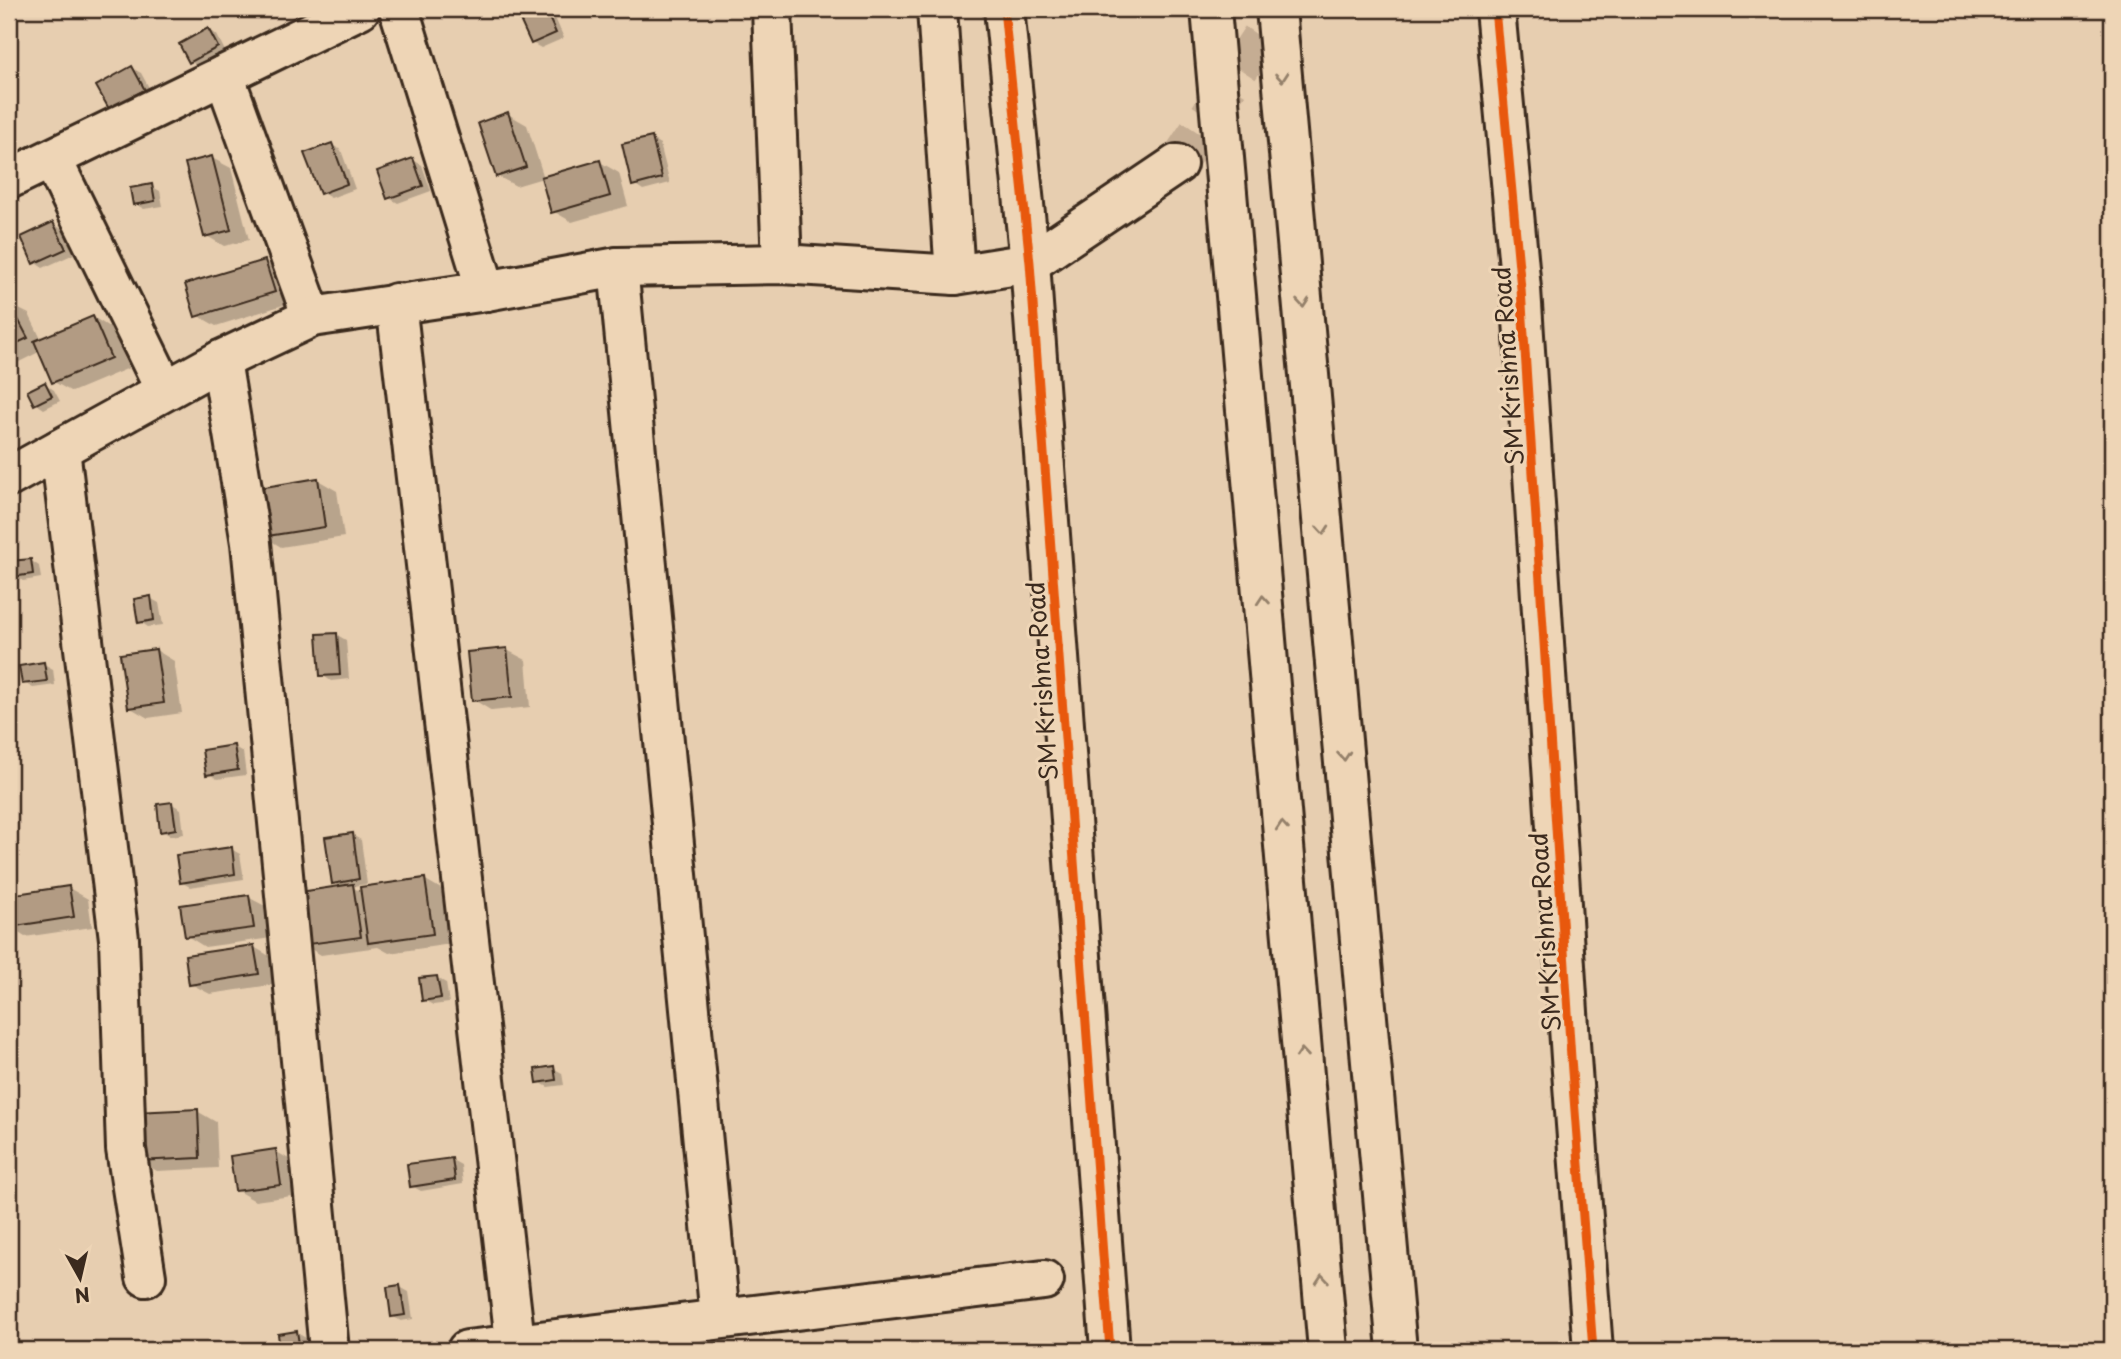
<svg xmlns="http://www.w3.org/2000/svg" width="2121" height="1359" viewBox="0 0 2121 1359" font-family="'Playpen Sans',sans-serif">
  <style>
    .shadow { fill: #0003 }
    .building { fill: #b29b83; stroke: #3b2a1e; stroke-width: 2 }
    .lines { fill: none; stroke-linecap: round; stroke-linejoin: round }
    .tertiary-tunnel { stroke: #c5ad93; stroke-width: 38; stroke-dasharray: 38 19; stroke-linecap: butt }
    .minor-casing { stroke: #3b2a1e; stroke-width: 44 }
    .tertiary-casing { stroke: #3b2a1e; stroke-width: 44 }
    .trunk-casing { stroke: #3b2a1e; stroke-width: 44 }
    .minor { stroke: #eed5b6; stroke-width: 38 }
    .tertiary { stroke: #eed5b6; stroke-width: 38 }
    .trunk { stroke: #eed5b6; stroke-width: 38 }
    .cycleway-casing { stroke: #eed5b6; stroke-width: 13 }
    .cycleway { stroke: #e8590c; stroke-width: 9 }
    .oneway { stroke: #94806a }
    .labels { text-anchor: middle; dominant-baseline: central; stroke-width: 6; stroke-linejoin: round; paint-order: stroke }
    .street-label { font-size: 24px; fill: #3b2a1e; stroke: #eed5b6 }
  </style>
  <rect width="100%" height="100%" fill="#e7ceb0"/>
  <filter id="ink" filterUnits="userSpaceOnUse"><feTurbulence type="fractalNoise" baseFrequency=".0143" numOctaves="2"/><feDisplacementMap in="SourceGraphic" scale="14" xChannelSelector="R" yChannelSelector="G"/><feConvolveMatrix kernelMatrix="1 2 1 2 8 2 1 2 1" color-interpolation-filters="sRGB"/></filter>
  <g filter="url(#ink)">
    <g class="shadow">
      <path d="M517,9H551L564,38L541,48L532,43Z"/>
      <path d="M208,30L217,35L226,53L199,67L190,61Z"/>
      <path d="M132,68L141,73L153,95L120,113L111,108Z"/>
      <path d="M508,114L527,125L544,178L600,162L619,173L628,206L572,222L553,211L543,178L516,186L497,176Z"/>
      <path d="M652,139L660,144L670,183L643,190L634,184Z"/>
      <path d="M332,145L341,150L355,189L331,198L322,193Z"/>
      <path d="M212,158L231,168L249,240L224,246L205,235Z"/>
      <path d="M413,160L422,165L431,191L398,203L389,198Z"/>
      <path d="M151,186L160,191L163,206L144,209L135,204Z"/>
      <path d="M53,224L62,229L74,254L43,268L34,262Z"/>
      <path d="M265,262L283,272L293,302L216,326L197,315Z"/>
      <path d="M9,304L29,314L41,339L93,317L111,328L129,368L72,392L54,382L41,351L11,366L9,365Z"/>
      <path d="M45,384L54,390L60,401L44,409L35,403Z"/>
      <path d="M318,480L337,491L344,537L281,547L263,536Z"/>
      <path d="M30,560L39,566L41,578L23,581L14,576Z"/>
      <path d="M150,598L159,603L163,625L148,627L139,621Z"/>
      <path d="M337,635L346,640L349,679L331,681L322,675Z"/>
      <path d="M156,650L174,661L182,713L148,718L129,707Z"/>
      <path d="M507,650L526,660L530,707L492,711L474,700Z"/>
      <path d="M44,664L53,669L55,685L33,688L24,683Z"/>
      <path d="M234,747L243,752L246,775L217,779L208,773Z"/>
      <path d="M172,804L181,809L184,834L171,836L162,831Z"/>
      <path d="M352,835L361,840L367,884L353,886L355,889L363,891L424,879L443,890L451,944L389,953L378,947L321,955L302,944L342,887L334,883Z"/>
      <path d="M231,849L240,854L244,879L190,887L181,882Z"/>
      <path d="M69,888L88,899L92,927L25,937L9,927V897Z"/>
      <path d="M248,897L267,907L272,938L205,947L187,936Z"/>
      <path d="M254,947L273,958L277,984L210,994L191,984Z"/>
      <path d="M437,978L446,983L449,1003L433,1005L424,1000Z"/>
      <path d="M553,1068L562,1073L564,1085L548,1087L539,1082Z"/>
      <path d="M197,1111L216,1122L218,1168L157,1171L138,1160Z"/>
      <path d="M275,1151L294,1162L299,1195L255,1201L236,1190Z"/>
      <path d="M452,1160L461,1165L463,1184L421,1191L412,1186Z"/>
      <path d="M400,1287L409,1292L413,1319L401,1321L392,1316Z"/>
      <path d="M297,1333L306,1338L307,1350H282L280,1335Z"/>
    </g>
    <g class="building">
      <path d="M515,9H545L556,33L531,44Z"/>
      <path d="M208,28L218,47L189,63L179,44Z"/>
      <path d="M132,66L145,90L109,109L96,86Z"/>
      <path d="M508,112L526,167L496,177L478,123Z"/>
      <path d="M652,137L662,178L632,186L622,144Z"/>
      <path d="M332,143L347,184L320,194L304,153Z"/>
      <path d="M212,156L231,230L204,237L185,163Z"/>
      <path d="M413,158L423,186L387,199L377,171Z"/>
      <path d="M600,160L610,196L551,213L541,177Z"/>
      <path d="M152,184L155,201L133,205L130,188Z"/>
      <path d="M53,222L66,249L33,264L21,237Z"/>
      <path d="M265,260L275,292L195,317L185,284Z"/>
      <path d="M9,302L28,338L9,347Z"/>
      <path d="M93,316L111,358L52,383L34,341Z"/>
      <path d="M45,382L52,396L34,405L27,391Z"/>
      <path d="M318,478L325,527L261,537L253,489Z"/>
      <path d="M31,559L33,574L12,577L10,561Z"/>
      <path d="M151,596L154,620L138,623L134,599Z"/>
      <path d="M337,633L340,675L320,676L317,634Z"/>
      <path d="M507,648L512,697L472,701L467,652Z"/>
      <path d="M156,649L164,703L128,708L120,654Z"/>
      <path d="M44,662L47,681L22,684L19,666Z"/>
      <path d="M234,745L238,770L206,775L202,750Z"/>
      <path d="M172,802L176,829L160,832L157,804Z"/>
      <path d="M353,833L359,879L332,884L325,837Z"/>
      <path d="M232,847L235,874L180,883L176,855Z"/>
      <path d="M425,878L433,934L368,943L360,887Z"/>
      <path d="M353,884L361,937L301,945L293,893Z"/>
      <path d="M69,886L74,917L9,927V895Z"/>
      <path d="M249,895L254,928L185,937L180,905Z"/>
      <path d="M254,945L259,974L189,985L185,955Z"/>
      <path d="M437,976L441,998L422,1001L419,978Z"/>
      <path d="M554,1066L556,1080L537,1083L535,1069Z"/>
      <path d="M198,1109L200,1158L137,1161L135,1112Z"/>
      <path d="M276,1149L281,1185L235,1191L230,1156Z"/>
      <path d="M452,1158L455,1180L410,1187L407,1164Z"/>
      <path d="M400,1285L405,1315L391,1317L387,1287Z"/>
      <path d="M297,1331L300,1350H280L278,1334Z"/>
    </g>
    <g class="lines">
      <path class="tertiary-tunnel" d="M1177,164L1279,9"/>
      <defs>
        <g id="minor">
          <path d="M399,9L486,291"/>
          <path d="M772,9L782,264"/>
          <path d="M937,9L955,275"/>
          <path d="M224,75L312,317"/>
          <path d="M52,159L165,390"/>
          <path d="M9,179L360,9"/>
          <path d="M618,267L720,1318"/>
          <path d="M396,303L516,1350"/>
          <path d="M221,360L251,543L329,1350"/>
          <path d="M60,449L119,939L126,1149L146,1277"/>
          <path d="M467,1350L1044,1280"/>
        </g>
        <g id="tertiary">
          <path d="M1004,9L1030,263L1110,1350"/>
          <path d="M1495,9L1521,289L1571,1058L1593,1350"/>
          <path d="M9,477L221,360L312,317L486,291L618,267L782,264L955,275L1030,263L1177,164"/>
        </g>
        <g id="trunk">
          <path d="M1211,9L1328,1350"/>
          <path d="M1276,9L1397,1350"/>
        </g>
      </defs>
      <use href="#minor" class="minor-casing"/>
      <use href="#tertiary" class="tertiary-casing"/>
      <use href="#trunk" class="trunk-casing"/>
      <use href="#minor" class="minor"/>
      <use href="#tertiary" class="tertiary"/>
      <use href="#trunk" class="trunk"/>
      <defs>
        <g id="cycleway">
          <path d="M1004,9L1030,263L1110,1350"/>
          <path d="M1495,9L1521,289L1571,1058L1593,1350"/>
        </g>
      </defs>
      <use href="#cycleway" class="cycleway-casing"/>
      <use href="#cycleway" class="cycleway"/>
    </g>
    <defs><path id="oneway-chevron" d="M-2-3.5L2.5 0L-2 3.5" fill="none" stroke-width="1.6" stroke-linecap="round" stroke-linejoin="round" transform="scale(1.75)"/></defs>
    <g class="oneway">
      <use href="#oneway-chevron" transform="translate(1282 77) rotate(85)"/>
      <use href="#oneway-chevron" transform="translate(1303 303) rotate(85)"/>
      <use href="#oneway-chevron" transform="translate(1323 530) rotate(85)"/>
      <use href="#oneway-chevron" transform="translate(1263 600) rotate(-95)"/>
      <use href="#oneway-chevron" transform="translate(1344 756) rotate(85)"/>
      <use href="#oneway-chevron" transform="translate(1282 826) rotate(-95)"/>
      <use href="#oneway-chevron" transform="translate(1302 1053) rotate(-95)"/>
      <use href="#oneway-chevron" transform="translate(1322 1279) rotate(-95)"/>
    </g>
  </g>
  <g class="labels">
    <g class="street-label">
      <text transform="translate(1507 366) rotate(-94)">SM Krishna Road</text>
      <text transform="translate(1041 681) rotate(-94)">SM Krishna Road</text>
      <text transform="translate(1544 932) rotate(-94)">SM Krishna Road</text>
    </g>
  </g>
  <rect width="2121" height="1359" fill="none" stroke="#eed5b6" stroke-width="35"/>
  <rect x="18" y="18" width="2086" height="1324" fill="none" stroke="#3b2a1e" stroke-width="2.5" filter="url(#ink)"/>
  <g transform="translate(80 1278) rotate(172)" stroke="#eed5b6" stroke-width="5" paint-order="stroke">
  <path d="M0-5L12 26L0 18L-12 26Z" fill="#3b2a1e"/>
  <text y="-10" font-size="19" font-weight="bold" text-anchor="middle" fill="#3b2a1e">N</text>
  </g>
</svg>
